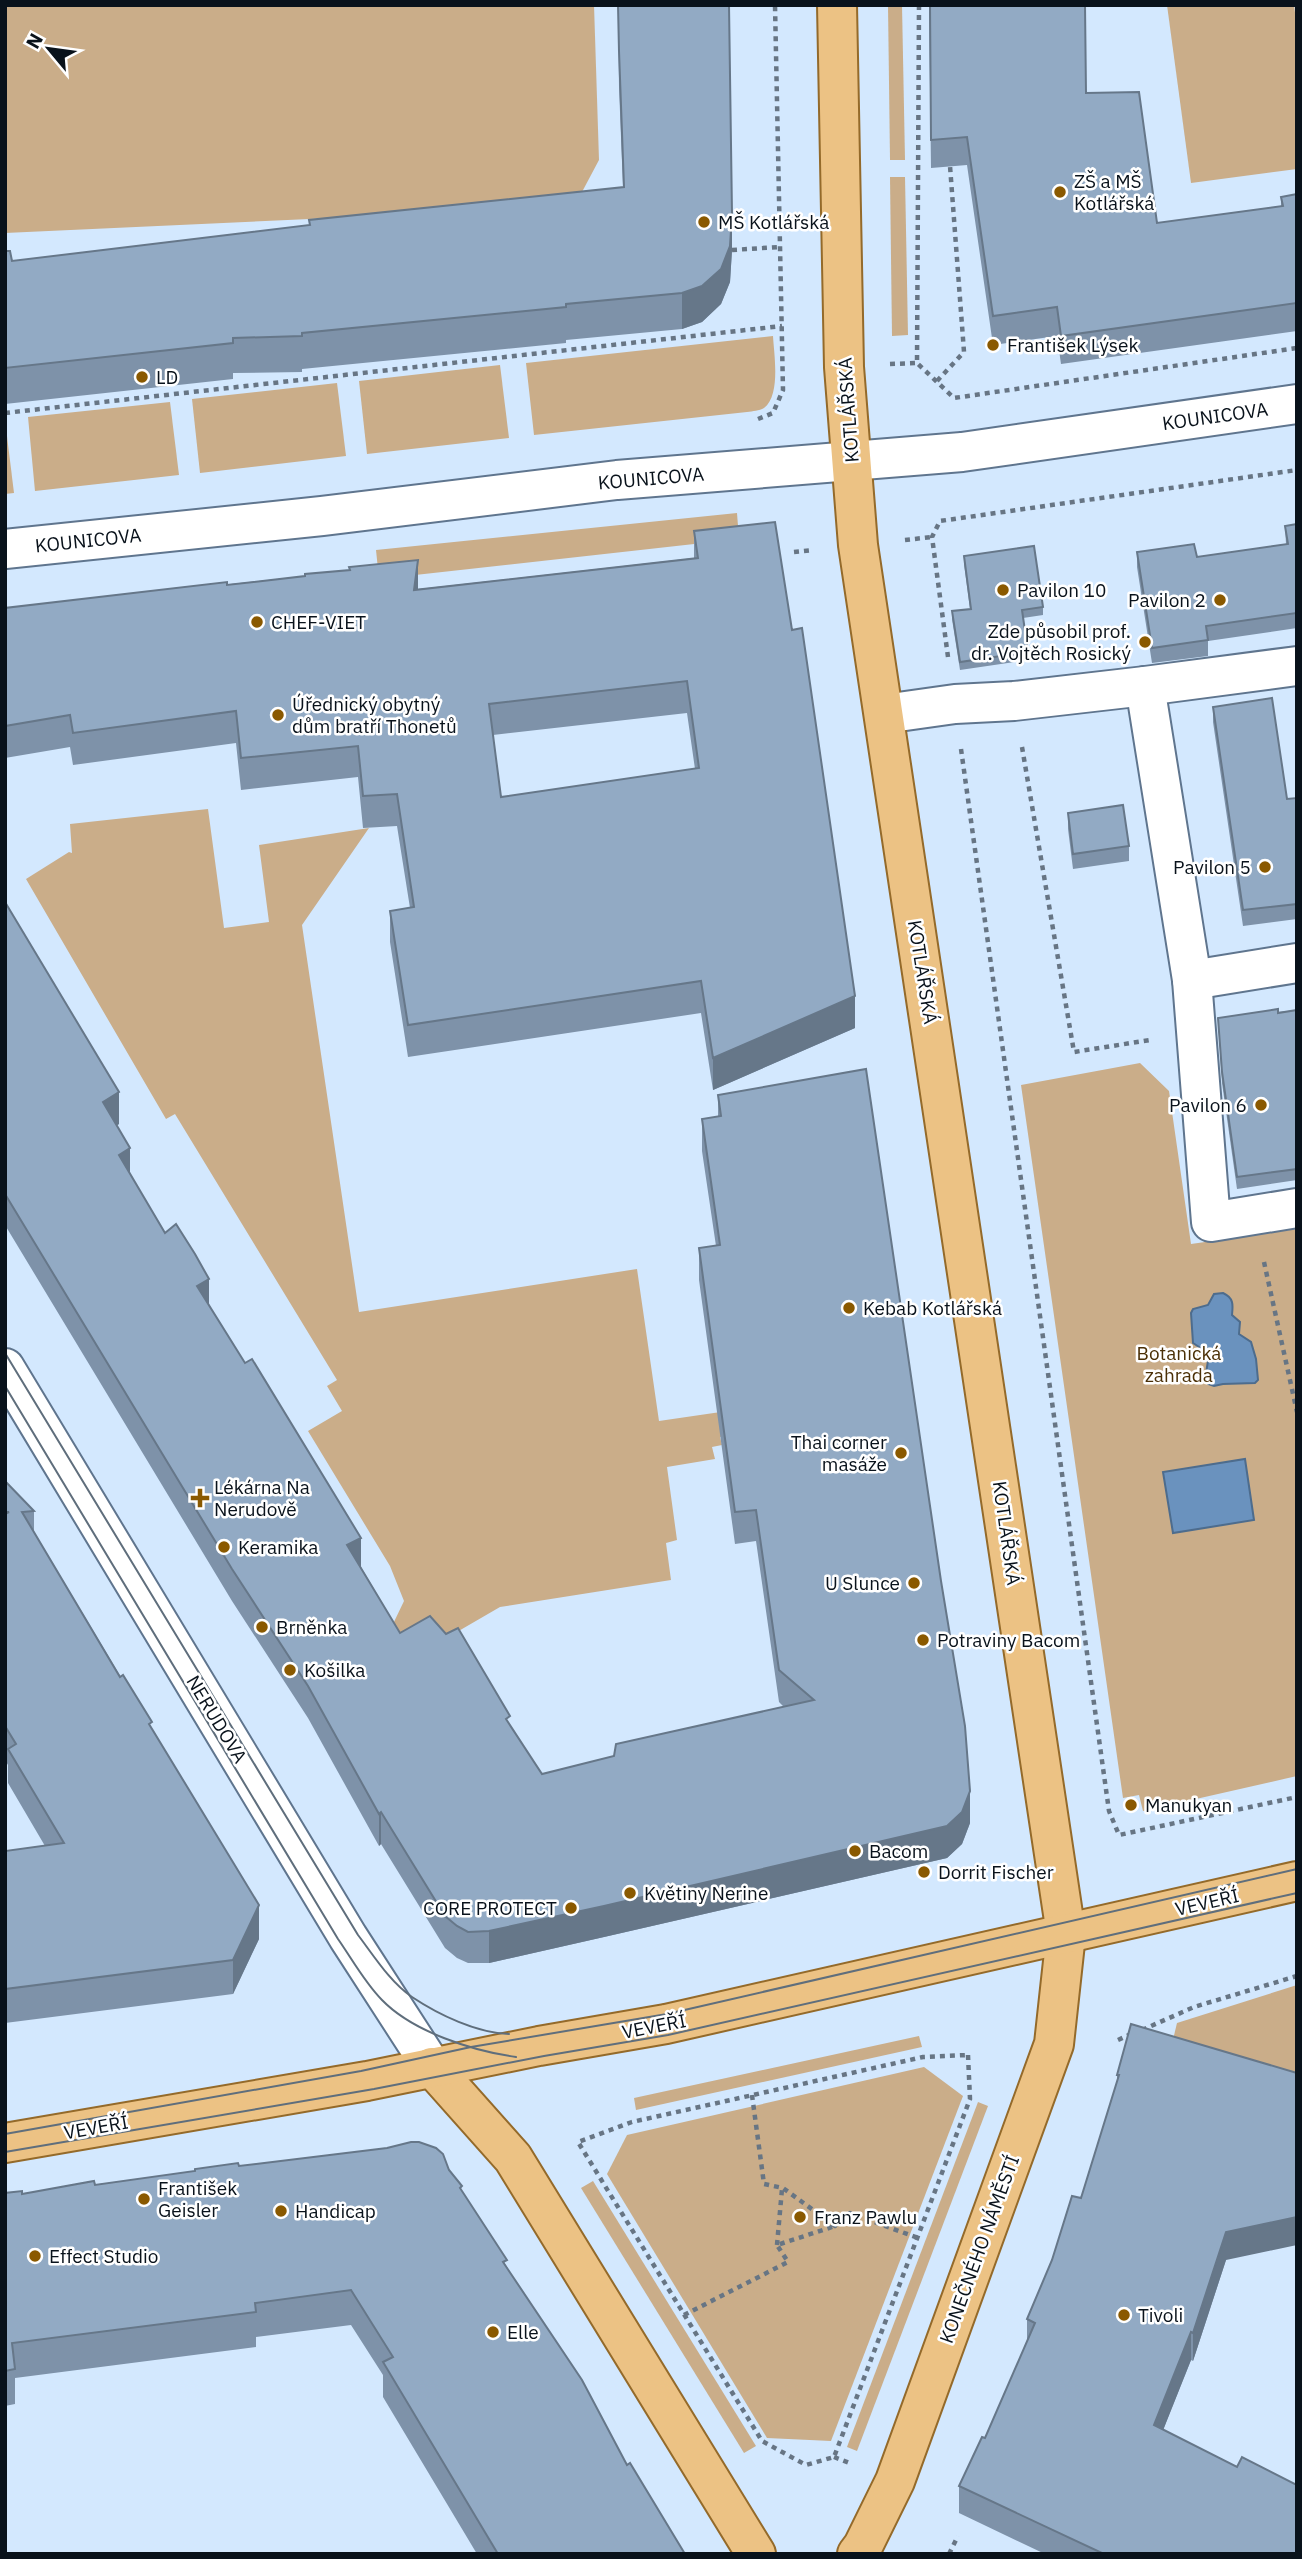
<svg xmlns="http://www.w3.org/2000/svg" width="1302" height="2559" viewBox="0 0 1302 2559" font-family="'IBM Plex Sans',sans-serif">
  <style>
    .green { fill: #caad89 }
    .water { fill: #6a92be; stroke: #4d6c8d; stroke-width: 2 }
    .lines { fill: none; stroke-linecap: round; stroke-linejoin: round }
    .minor-casing { stroke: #5f758e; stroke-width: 42 }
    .major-casing { stroke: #946a2a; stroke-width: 42 }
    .path { stroke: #677584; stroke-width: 4.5; stroke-dasharray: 5 5; stroke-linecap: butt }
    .minor { stroke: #fff; stroke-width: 38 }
    .major { stroke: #ecc284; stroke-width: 38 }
    .tram { stroke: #5f6e7c; stroke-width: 2 }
    .wall { fill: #7e92a9; fill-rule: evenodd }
    .shaded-wall { fill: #667789 }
    .building { fill: #92aac4; stroke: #667789; stroke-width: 2; fill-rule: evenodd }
    .poi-dot { fill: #8a5900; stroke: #fff; stroke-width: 2.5 }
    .labels { text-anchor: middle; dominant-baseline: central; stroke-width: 5; stroke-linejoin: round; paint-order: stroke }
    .poi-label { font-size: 19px; fill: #09121b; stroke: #fff; text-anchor: start }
    .street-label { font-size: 19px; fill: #09121b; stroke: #fff }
    .park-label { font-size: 19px; fill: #4a2f06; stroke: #fff }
  </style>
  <rect width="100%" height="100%" fill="#d3e8fe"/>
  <g class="green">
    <path d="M5,5H594L599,160L574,207L5,233Z"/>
    <path d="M888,5H902L905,160H890Z"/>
    <path d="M1167,5H1294L1297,27V169L1191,183Z"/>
    <path d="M890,177H905L908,335L892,336Z"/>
    <path d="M773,336C774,354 781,395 764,408C759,411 753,411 747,412L534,435L526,363Z"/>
    <path d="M500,365L509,438L367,454L359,381Z"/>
    <path d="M337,383L346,456L200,473L192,399Z"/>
    <path d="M170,402L179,475L35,491L28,417Z"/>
    <path d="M5,420L14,493L5,494Z"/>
    <path d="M737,513L739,539L379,579L376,550Z"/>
    <path d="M208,809L224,928L269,922L259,845L369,828L302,925L359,1312L637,1269L659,1421L748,1408L751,1432L720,1437L722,1445L712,1447L715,1459L667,1467L677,1540L666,1543L671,1580L500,1607L400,1665L393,1624L404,1601L390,1566L308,1431L342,1411L327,1386L337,1380L175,1114L166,1119L26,879L69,852L72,853L70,824Z"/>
    <path d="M1140,1063L1169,1091L1191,1244L1297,1229V1776L1143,1811L1139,1795L1123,1798L1021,1085Z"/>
    <path d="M1297,1985V2085L1171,2048L1177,2023Z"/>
    <path d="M919,2036L922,2047L636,2110L634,2098Z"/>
    <path d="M924,2067L963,2096L831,2441L767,2438L607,2174L627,2135Z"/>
    <path d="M978,2102L988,2106L857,2451L847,2447Z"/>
    <path d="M593,2181L756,2446L744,2453L581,2188Z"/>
  </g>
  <g class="water">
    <path d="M1223,1293C1234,1298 1233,1305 1232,1315L1240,1322L1239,1334L1251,1342L1256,1359L1258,1380L1255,1383L1223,1384L1214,1386L1208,1384L1205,1379L1208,1361L1202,1349L1193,1343L1191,1313L1193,1309L1208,1305L1214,1294Z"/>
    <path d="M1245,1459L1254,1520L1173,1533L1163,1472Z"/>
  </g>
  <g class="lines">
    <defs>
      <g id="minor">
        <path d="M5,549L322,516L617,480L962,452L1297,404"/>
        <path d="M1145,686L1192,980L1297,963"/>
        <path d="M884,714L955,704L1014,701L1145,686L1297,666"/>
        <path d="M1192,980L1211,1222L1297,1208"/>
        <path d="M5,1368L348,1937L432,2067"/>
      </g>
      <g id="major">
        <path d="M837,5L844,367L858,545L1066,1934L1054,2044L895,2481L863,2546L857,2554"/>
        <path d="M432,2067L513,2158L756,2554"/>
        <path d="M5,2143L367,2081L539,2046L666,2024L1297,1881"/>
      </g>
    </defs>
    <use href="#minor" class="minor-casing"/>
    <use href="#major" class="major-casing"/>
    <g class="path">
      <path d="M919,5L917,363L954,398L1297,348"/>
      <path d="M732,250L780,247"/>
      <path d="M890,364L917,363"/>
      <path d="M937,381L964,352L950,166"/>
      <path d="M5,413L782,326"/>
      <path d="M758,419L773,413L783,390L775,5"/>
      <path d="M905,540L932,537"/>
      <path d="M794,552L813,550"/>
      <path d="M948,657L932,537L940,521L1297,470"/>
      <path d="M1022,747L1074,1052L1150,1040"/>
      <path d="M961,749L1109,1811L1119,1835L1297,1797"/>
      <path d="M1264,1262L1297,1412"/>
      <path d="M1142,2030L1194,2007L1297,1976"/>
      <path d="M1118,2040L1131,2034"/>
      <path d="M968,2055L970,2099L834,2457L806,2465L762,2441L578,2142L632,2122L923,2057Z"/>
      <path d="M752,2095L764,2184L783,2188L835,2226L850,2213L918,2238"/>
      <path d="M777,2245L782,2189"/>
      <path d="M684,2315L788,2262L777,2245L835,2226"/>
      <path d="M834,2457L852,2464"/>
      <path d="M949,2554L958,2536"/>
    </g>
    <use href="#minor" class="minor"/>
    <use href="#major" class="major"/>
    <g class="tram">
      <path d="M5,1353L358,1935C374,1956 390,1982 412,1997C439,2015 477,2033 509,2034"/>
      <path d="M5,1386L338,1939C352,1959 365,1983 382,2000C413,2032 473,2051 516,2057"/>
      <path d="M5,2134L361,2071L471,2047L667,2014L1297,1869"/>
      <path d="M5,2152L374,2089L544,2056L668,2035L1297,1893"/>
    </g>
  </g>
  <g class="wall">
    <path d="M618,5L732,250L730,282L721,304L702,322L682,329L566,340V343L302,369V372L233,373V379L5,404V251L12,261L623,187L619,87Z"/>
    <path d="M929,5L1086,93L1157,223L1281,206V197L1297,194V331L1061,364L1057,336L993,345L967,165L931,168Z"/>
    <path d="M1297,524V628L1208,641V656L1152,663L1137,567V552L1197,557L1286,544L1285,526Z"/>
    <path d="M694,531L855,1028L713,1090L701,1013L408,1057L390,942V911L410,908L397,826L363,828L358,777L241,790L236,743L73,765L70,747L5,758V608L305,576L349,570V567L418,589L694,558ZM687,713L695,769L501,797L493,735Z"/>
    <path d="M964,556L1043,607V615L1023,618L1028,652V660L960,670L952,619V611L970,609L964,564Z"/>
    <path d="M1213,707L1287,799L1297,798V919L1243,926L1213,722Z"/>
    <path d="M1068,813L1129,846V861L1073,869L1068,829Z"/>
    <path d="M5,902L119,1124L117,1125L130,1174L209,1305L361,1567L400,1633L510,1726L542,1774L614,1756L784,1707L779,1702L756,1541L735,1544L699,1280V1248L716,1246L702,1151V1119L718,1117V1095L970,1823L962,1844L947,1858L604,1937L489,1963H468L457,1958L445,1948L381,1844L379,1846L308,1718L232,1601L5,1225Z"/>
    <path d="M1297,1010V1180L1237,1189L1222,1083L1218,1018Z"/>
    <path d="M5,1481L34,1511V1532L152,1729L259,1939L233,1994L5,2023V1851L45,1846L8,1783V1765L5,1760Z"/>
    <path d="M1131,2024L1226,2260L1193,2361L1191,2360L1163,2430L1297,2554H1045L959,2513V2486L985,2438L1027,2343V2319L1081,2198L1117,2081V2075Z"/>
    <path d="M239,2166L449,2170L507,2267L627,2465L685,2554H477L383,2397V2375L351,2325L256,2337V2347L15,2378V2404L5,2406V2193L22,2194Z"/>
  </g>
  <g class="shaded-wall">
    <path d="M732,214V250L730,282L721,304L702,322L682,329V293Z"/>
    <path d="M418,560V592L414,590Z"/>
    <path d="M855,996V1028L713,1090V1058Z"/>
    <path d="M119,1092V1124L103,1134V1102Z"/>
    <path d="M130,1148V1180L119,1155Z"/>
    <path d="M209,1279V1311L197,1286Z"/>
    <path d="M361,1538V1570L347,1545Z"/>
    <path d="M970,1791V1823L962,1844L947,1858L604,1937L489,1963V1931Z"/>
    <path d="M381,1812V1844L379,1846V1814Z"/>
    <path d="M259,1905V1939L233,1994V1960Z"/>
    <path d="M1297,2217V2245L1226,2260L1193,2361V2333L1226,2232Z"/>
    <path d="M1191,2332V2360L1154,2453V2425Z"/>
  </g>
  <g class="building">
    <path d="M618,5H729L732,214L730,246L721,269L702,286L682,293L566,304V307L302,333V336L233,338V343L5,368V251H10L12,261L310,225L309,220L624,187L619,51Z"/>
    <path d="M930,5H1085L1086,93L1139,92L1157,223L1283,206L1281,197L1297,194V303L1061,336L1057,307L993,316L967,137L931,140Z"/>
    <path d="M775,522L792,630L802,628L855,996L713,1058L701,981L408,1025L390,911L414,907L397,794L363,796L358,746L241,758L236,711L73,733L70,715L5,726V608L227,582V585L305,576V574L350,570L349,567L418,560L414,590L698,558L694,531ZM687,681L699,768L501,797L489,704Z"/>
    <path d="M1297,524V613L1206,626L1208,640L1152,648L1137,552L1194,544L1197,557L1288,544L1285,526Z"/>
    <path d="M1034,546L1043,607L1022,610L1028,652L960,662L952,611L971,609L964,556Z"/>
    <path d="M1272,698L1287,799L1297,798V904L1243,910L1213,707Z"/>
    <path d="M1123,805L1129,846L1073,854L1068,813Z"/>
    <path d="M5,902L119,1092L103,1102L130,1148L119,1155L165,1233L176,1224L195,1254L209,1279L197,1286L245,1363L252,1359L361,1538L347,1545L400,1633L430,1616L446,1634L458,1628L510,1716L506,1719L542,1774L614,1756L616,1744L814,1700L779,1670L756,1510L735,1512L699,1248L720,1245L702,1119L721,1116L718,1095L866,1069L941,1581L965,1726L970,1791L962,1812L947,1826L604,1906L489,1931L468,1932L457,1926L445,1916L381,1812L379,1814L308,1686L232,1569L5,1194Z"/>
    <path d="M1278,1009V1013L1297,1010V1169L1237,1177L1222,1072L1218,1018Z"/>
    <path d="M5,1481L34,1511L22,1512L120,1677L123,1675L152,1722L149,1724L259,1905L233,1960L5,1989V1851L64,1843L8,1749L16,1744L5,1726V1514L9,1512H5Z"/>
    <path d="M1131,2024L1297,2073V2217L1226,2232L1193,2333L1191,2332L1154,2425L1237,2467L1242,2457L1297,2485V2554H1104L959,2486L982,2437L985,2438L1035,2323L1027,2319L1052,2260L1072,2196L1081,2198L1119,2075H1117Z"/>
    <path d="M411,2142H419L436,2148L443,2154L449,2170L462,2186L460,2188L507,2260L503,2262L582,2380L627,2465L630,2463L685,2554H498L383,2362L393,2357L351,2290L255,2303L256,2312L12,2343L15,2369L5,2371V2193L22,2191V2194L94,2181L95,2185L195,2171V2169L238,2163L239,2166L387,2148Z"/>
  </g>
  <g class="poi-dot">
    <circle cx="1060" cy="192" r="7"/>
    <circle cx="704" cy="222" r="7"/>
    <circle cx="993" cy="345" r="7"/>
    <circle cx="142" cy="377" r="7"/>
    <circle cx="1003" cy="590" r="7"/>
    <circle cx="1220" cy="600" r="7"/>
    <circle cx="257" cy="622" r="7"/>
    <circle cx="1145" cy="642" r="7"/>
    <circle cx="278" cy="715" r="7"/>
    <circle cx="1265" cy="867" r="7"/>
    <circle cx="1261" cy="1105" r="7"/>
    <circle cx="849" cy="1308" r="7"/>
    <circle cx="901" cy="1453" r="7"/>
    <path d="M196.5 1487.5h7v7h7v7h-7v7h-7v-7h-7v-7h7z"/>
    <circle cx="224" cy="1547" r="7"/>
    <circle cx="914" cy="1583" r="7"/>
    <circle cx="262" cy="1627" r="7"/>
    <circle cx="923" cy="1640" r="7"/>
    <circle cx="290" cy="1670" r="7"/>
    <circle cx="1131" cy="1805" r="7"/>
    <circle cx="855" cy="1851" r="7"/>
    <circle cx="924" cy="1872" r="7"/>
    <circle cx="630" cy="1893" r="7"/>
    <circle cx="571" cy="1908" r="7"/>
    <circle cx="144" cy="2199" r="7"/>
    <circle cx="281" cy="2211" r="7"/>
    <circle cx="800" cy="2217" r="7"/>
    <circle cx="35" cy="2256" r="7"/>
    <circle cx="1124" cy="2315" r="7"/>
    <circle cx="493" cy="2332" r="7"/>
  </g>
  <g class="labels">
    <g class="poi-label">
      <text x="1074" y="181">ZŠ a MŠ<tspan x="1074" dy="22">Kotlářská</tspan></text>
      <text x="718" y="222">MŠ Kotlářská</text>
      <text x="1007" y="345">František Lýsek</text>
      <text x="156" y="377">LD</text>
      <text x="1017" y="590">Pavilon 10</text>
      <text x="1206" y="600" text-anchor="end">Pavilon 2</text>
      <text x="271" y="622">CHEF-VIET</text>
      <text x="1131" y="631" text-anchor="end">Zde působil prof.<tspan x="1131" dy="22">dr. Vojtěch Rosický</tspan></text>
      <text x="292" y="704">Úřednický obytný<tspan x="292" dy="22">dům bratří Thonetů</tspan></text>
      <text x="1251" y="867" text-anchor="end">Pavilon 5</text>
      <text x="1247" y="1105" text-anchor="end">Pavilon 6</text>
      <text x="863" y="1308">Kebab Kotlářská</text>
      <text x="887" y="1442" text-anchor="end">Thai corner<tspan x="887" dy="22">masáže</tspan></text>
      <text x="214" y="1487">Lékárna Na<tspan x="214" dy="22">Nerudově</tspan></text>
      <text x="238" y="1547">Keramika</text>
      <text x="900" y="1583" text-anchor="end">U Slunce</text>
      <text x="276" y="1627">Brněnka</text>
      <text x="937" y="1640">Potraviny Bacom</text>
      <text x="304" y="1670">Košilka</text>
      <text x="1145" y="1805">Manukyan</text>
      <text x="869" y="1851">Bacom</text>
      <text x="938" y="1872">Dorrit Fischer</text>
      <text x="644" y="1893">Květiny Nerine</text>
      <text x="557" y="1908" text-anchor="end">CORE PROTECT</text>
      <text x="158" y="2188">František<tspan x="158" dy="22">Geisler</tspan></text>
      <text x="295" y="2211">Handicap</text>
      <text x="814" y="2217">Franz Pawlu</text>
      <text x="49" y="2256">Effect Studio</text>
      <text x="1138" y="2315">Tivoli</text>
      <text x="507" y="2332">Elle</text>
    </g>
    <g class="street-label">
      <text transform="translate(848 410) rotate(-94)">KOTLÁŘSKÁ</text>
      <text transform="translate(1215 416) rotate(-8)">KOUNICOVA</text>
      <text transform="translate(651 478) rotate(-5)">KOUNICOVA</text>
      <text transform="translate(88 540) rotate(-6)">KOUNICOVA</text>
      <text transform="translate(923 972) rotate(81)">KOTLÁŘSKÁ</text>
      <text transform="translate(1007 1533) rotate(82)">KOTLÁŘSKÁ</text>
      <text transform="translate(217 1719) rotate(59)">NERUDOVA</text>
      <text transform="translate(1207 1902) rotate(-13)">VEVEŘÍ</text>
      <text transform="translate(654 2026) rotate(-11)">VEVEŘÍ</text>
      <text transform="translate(96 2127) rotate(-10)">VEVEŘÍ</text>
      <text transform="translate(979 2249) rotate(-70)">KONEČNÉHO NÁMĚSTÍ</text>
    </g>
    <g class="park-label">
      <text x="1179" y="1353">Botanická<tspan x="1179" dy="22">zahrada</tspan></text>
    </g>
  </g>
  <rect width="1302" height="2559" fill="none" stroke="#09121b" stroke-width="14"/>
  <g transform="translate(49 49) rotate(299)" stroke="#ffffff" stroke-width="5" paint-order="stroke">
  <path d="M0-5L12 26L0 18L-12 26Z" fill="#09121b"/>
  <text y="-10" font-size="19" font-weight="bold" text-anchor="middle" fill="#09121b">N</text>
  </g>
</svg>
